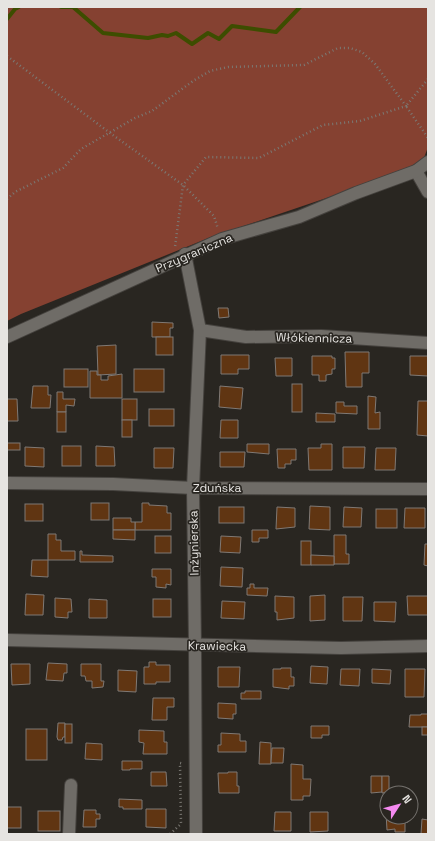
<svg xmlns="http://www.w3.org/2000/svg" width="435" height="841" viewBox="0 0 435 841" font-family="'Space Grotesk',sans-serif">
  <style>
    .forest { fill: #854131 }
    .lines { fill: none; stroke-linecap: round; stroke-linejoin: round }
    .stream { stroke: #3d4d00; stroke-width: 4 }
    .building { fill: #603512; stroke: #7f7975 }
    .minor-casing { stroke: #45423e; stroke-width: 14 }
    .path { stroke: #7b7974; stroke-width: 2.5; stroke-dasharray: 1 3; stroke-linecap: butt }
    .minor { stroke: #6f6c67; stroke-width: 12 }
    .labels { text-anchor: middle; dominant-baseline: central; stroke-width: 3.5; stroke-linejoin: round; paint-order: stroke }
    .street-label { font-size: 12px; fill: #e6e4e1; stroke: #292621 }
  </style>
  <rect width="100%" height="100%" fill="#292621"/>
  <path class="forest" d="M7,7H428V147L421,166L211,237L21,314L7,321Z"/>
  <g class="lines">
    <g class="stream">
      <path d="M61,7H73L103,33L148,38L162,35L168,36L176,33L192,44L208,33L219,39L232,26L276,32L300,7"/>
      <path d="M7,19L15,9L19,7"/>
    </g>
  </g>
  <g class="building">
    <path d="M218,308H228L229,317L219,318Z"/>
    <path d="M152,322L173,323V328H170V337H152Z"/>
    <rect x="156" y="337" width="17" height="18"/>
    <path d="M116,345V374L98,375L97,346Z"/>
    <path d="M345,352H369V373H362V387H346Z"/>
    <path d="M221,355H249V369H238V374H221Z"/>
    <path d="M312,356H332V358H335V369H332V374L326,375V381H319V375H312Z"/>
    <path d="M410,356H428V376L410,375Z"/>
    <path d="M275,358H292V376H276Z"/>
    <rect x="64" y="369" width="24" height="18"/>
    <rect x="134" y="369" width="30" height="23"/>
    <path d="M90,371H97V375H101V380H108V376L122,374V398H90Z"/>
    <rect x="292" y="384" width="10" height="28"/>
    <path d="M33,386H48V395H51L50,408H31Z"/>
    <path d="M220,386L243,388L241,409L219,407Z"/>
    <path d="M57,392H63V399H75L74,406L66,405V412H57Z"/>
    <path d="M368,396L376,397L375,413L380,412V429H368Z"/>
    <path d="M7,399H17L18,421H7Z"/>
    <rect x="122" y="399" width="15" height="21"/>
    <path d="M418,401H428V436L417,435Z"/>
    <path d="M336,402H344V406H357V414L336,413Z"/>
    <rect x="149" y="409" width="25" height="17"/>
    <rect x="57" y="412" width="9" height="20"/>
    <path d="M316,413L335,414V422H316Z"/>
    <rect x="122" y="420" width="10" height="17"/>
    <path d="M221,420H238V438H220Z"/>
    <rect x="7" y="443" width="13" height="7"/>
    <path d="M247,444H269V454L247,452Z"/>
    <path d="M321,444H332V470H309L308,448H321Z"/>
    <rect x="62" y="446" width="19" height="20"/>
    <path d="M96,446L114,447L115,466H96Z"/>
    <path d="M25,447L44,448V467L25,466Z"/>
    <path d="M343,447H365L364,468H343Z"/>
    <path d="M154,448H174L173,468H154Z"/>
    <path d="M376,448H396L395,470H375Z"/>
    <path d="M277,449H296V460H291V464H285V468H278Z"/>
    <path d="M220,452H245L244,467H220Z"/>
    <rect x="91" y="503" width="18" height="17"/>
    <path d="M142,503H149V505L167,506V513H171V530H135V522H142Z"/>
    <rect x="25" y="504" width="18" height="17"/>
    <path d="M310,506L330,507V530L309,529Z"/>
    <rect x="219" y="507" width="25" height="16"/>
    <path d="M277,507L295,508V527L276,529Z"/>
    <path d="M344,507L362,508L361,527H343Z"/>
    <path d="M405,508H425V528H404Z"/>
    <rect x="376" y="509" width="21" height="19"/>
    <path d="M113,518H131V522H135V530H113Z"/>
    <path d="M113,530H135V540L113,539Z"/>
    <path d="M252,530H268V538H259V542H252Z"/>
    <path d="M48,534H56V540H61V551H75V560H48Z"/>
    <path d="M334,535H346V554H349V564H334Z"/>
    <rect x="155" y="536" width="16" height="17"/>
    <path d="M221,536L241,537L240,553L220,552Z"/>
    <rect x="301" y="541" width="10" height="24"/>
    <path d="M425,544H428V566L424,565Z"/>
    <path d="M80,551H82V555L113,556V562H80Z"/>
    <path d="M311,555L334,556V565H311Z"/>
    <path d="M32,560H48V577L31,576Z"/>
    <path d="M221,567L243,568L242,587L220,586Z"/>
    <path d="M152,569H171V585L166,584V588L156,587V577H152Z"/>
    <path d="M250,584H254V588H268L267,596L247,595V588H250Z"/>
    <path d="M26,594L44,595L43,615H25Z"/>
    <path d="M325,595V620L310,621V596Z"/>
    <path d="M275,596L294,597V618L277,620V612H275Z"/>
    <path d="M407,596H428V615H408Z"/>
    <path d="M343,597H363L362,621H343Z"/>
    <path d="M55,598L71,599L72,612H68V618L55,617Z"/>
    <path d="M89,599L107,600V618H89Z"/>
    <rect x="153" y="599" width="18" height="18"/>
    <path d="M222,601L245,602L244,619L221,618Z"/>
    <path d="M374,602H396L395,622L374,621Z"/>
    <path d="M149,662H156V665H170V682H156V684H144V667H149Z"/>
    <path d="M48,663L67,664V673H64L63,681L46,680Z"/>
    <path d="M11,664H30V684L12,685Z"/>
    <path d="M81,664H101V681H104L103,687L92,688V681H86L85,676H81Z"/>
    <path d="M311,666L328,667L327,684L310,683Z"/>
    <path d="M218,667H240L239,687H218Z"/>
    <path d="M281,668H291V677H294V686H289V689L273,687V669H281Z"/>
    <path d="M341,669H360L359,686L340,685Z"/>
    <path d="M372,669L391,670L390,684L372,683Z"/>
    <path d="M405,669H425L424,697H405Z"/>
    <path d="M118,670L137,671L136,692L118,691Z"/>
    <path d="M245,691H261V699H241V693H245Z"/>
    <path d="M153,698H174V707H167V720H152Z"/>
    <path d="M218,703L236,704V714H233V719L218,718Z"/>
    <path d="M421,714H428V727H409L410,715H421Z"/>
    <path d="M58,723H65V737H63L62,740H58L57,737Z"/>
    <rect x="65" y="724" width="7" height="19"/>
    <path d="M311,726H329V735H322V738H311Z"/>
    <rect x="422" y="727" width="6" height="8"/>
    <rect x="26" y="729" width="21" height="31"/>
    <path d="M139,730L164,731V742H167V754H143L144,743L139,742Z"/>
    <path d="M221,733L240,734V741H246V752H218V745H221Z"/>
    <path d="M260,742L271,743V764H259Z"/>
    <path d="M86,743L102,744V760L85,759Z"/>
    <path d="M272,748H284L283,763H271Z"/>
    <path d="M122,761H142V769H130V770H122Z"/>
    <path d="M291,764L303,765V779H311L310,796H303V800H291Z"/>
    <path d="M151,772H166L167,786H151Z"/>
    <path d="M228,772H237V786H239V793H219L218,773H228Z"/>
    <path d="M371,776H382V792L371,793Z"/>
    <path d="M382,776H389V792L382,793Z"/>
    <path d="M119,799L142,800V809H123V807H119Z"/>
    <rect x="7" y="807" width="14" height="21"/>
    <path d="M146,809H166V828L146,827Z"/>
    <path d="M84,810H96V814H100V819H96V827H83Z"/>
    <rect x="38" y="811" width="22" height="20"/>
    <path d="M275,812H291V831H274Z"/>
    <path d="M310,812H328V831L310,832Z"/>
    <path d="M386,813L387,817H408V822H405V832H395V829L387,830Z"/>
    <path d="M422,819L428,820V834H421Z"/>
  </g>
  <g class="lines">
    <defs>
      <g id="minor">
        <path d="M416,171L428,192"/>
        <path d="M185,254L200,330L193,488L195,645L196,834"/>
        <path d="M200,330L246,337L321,336L428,343"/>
        <path d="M7,337L222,239L299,217L356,193L416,171L428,162"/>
        <path d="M7,483L113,484L193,488L428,489"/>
        <path d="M7,640L341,648L428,646"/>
        <path d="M69,834L71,785"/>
      </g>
    </defs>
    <use href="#minor" class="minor-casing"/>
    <g class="path">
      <path d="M7,56L110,133L183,185L214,216L218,229"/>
      <path d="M428,79L406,106L428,138"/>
      <path d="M7,199L15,192L63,168L81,149L135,118L152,111L193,81L210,71L228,67L304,65L338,48H350L362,52L375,64L406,106L360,121L323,125L259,158L206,157L183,185L175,247"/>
      <path d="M170,834L181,824L180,763L184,764"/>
    </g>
    <use href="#minor" class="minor"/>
  </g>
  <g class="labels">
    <g class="street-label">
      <text transform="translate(194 253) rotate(-23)">Przygraniczna</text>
      <text transform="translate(314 338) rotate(1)">Włókiennicza</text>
      <text x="217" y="488">Zduńska</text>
      <text transform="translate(194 543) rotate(-91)">Inżynierska</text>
      <text transform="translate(217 646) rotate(1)">Krawiecka</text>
    </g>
  </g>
  <rect width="435" height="841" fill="none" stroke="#e6e4e1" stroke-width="16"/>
  <g transform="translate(399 805) rotate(54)"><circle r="19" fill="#292621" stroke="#75726e"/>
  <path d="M0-3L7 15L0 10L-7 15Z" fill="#f489f0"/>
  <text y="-6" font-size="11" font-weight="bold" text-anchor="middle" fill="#e6e4e1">N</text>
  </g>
</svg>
